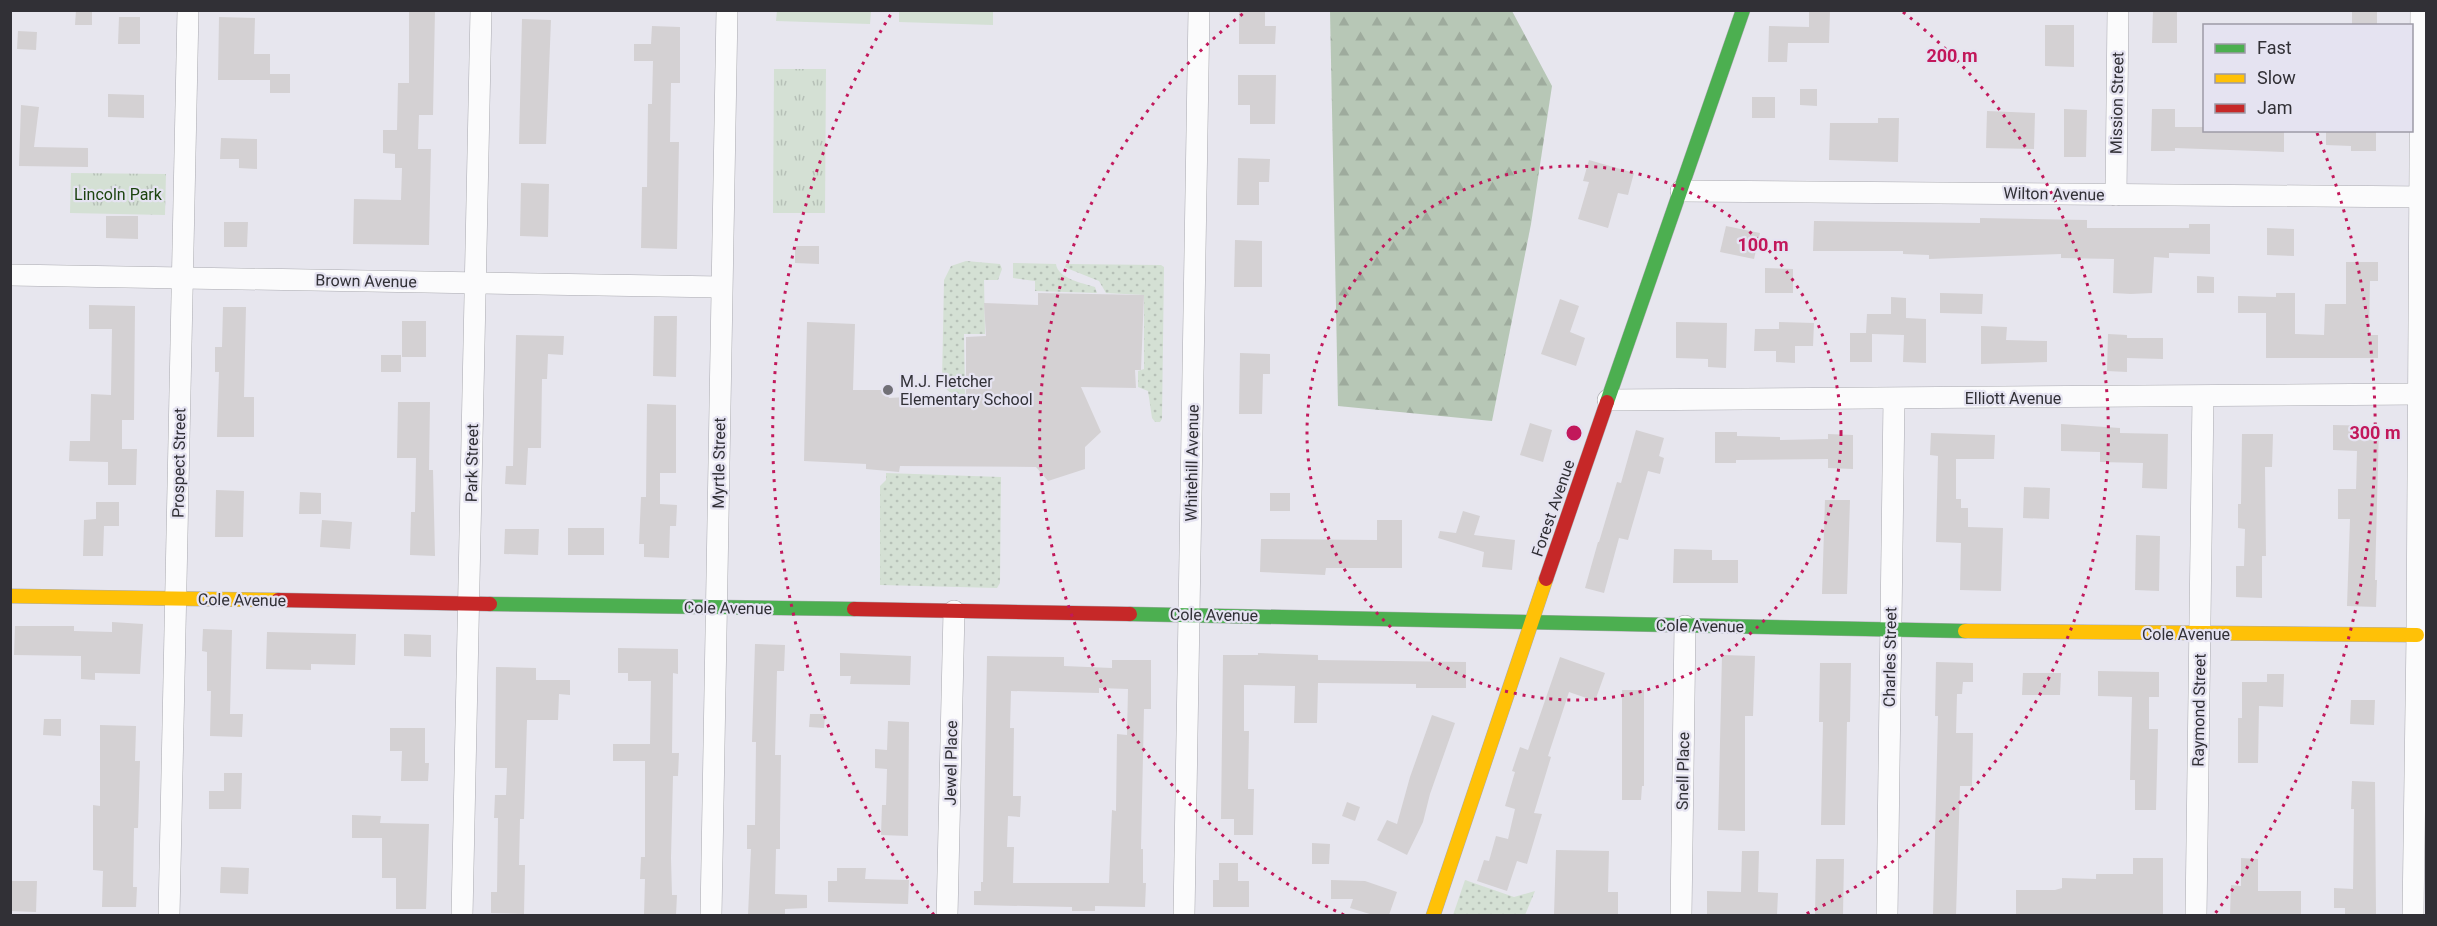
<svg xmlns="http://www.w3.org/2000/svg" width="2437" height="926" viewBox="0 0 2437 926" font-family="Roboto,sans-serif">
  <style>
    .grass { fill: url(#grass-dots) }
    .forest { fill: url(#forest-firs) }
    .park { fill: url(#park-tufts) }
    .garden { fill: #d4e0d4 }
    .building { fill: #d4d1d3; fill-rule: evenodd }
    .lines { fill: none; stroke-linecap: round; stroke-linejoin: round }
    .street-casing { stroke: #aaaab0; stroke-width: 22 }
    .fast-casing { stroke: #aaaab0; stroke-width: 15 }
    .slow-casing { stroke: #aaaab0; stroke-width: 15 }
    .jam-casing { stroke: #aaaab0; stroke-width: 15 }
    .street { stroke: #fbfbfc; stroke-width: 21 }
    .fast { stroke: #4caf50; stroke-width: 14 }
    .slow { stroke: #ffc107; stroke-width: 14 }
    .jam { stroke: #c62828; stroke-width: 14 }
    .ring { fill: none; stroke: #c2185b; stroke-width: 3; stroke-dasharray: 3 6 }
    .poi-dot { fill: #717076; stroke: #e5e3f1; stroke-width: 2 }
    .labels { text-anchor: middle; dominant-baseline: central; stroke-width: 4.5; stroke-linejoin: round; paint-order: stroke }
    .street-label { font-size: 16px; fill: #313036; stroke: #e5e3f1 }
    .park-label { font-size: 16px; fill: #1b430e; stroke: #e5e3f1 }
    .poi-label { font-size: 16px; fill: #313036; stroke: #e5e3f1; text-anchor: start }
    .centre { fill: #c2185b; stroke: #e5e3f1; stroke-width: 3 }
    .ring-label { font-size: 18px; text-anchor: middle; font-weight: bold; fill: #c2185b; stroke: #e5e3f1; stroke-width: 4.5; stroke-linejoin: round; paint-order: stroke }
  </style>
  <defs>
    <pattern id="grass-dots" width="8" height="8" patternUnits="userSpaceOnUse" patternTransform="scale(1.5)"><rect width="8" height="8" fill="#d4e0d4"/><path d="M2 2h.1M6 6h.1" fill="none" stroke="#b6c0b7" stroke-width="1.8" stroke-linecap="round"/></pattern>
    <pattern id="forest-firs" width="22" height="20" patternUnits="userSpaceOnUse" patternTransform="scale(1.5)"><rect width="22" height="20" fill="#b7c7b6"/><path d="M5 1l3.5 6h-7zM16 11l3.5 6h-7z" fill="#9eab9d"/></pattern>
    <pattern id="park-tufts" width="24" height="20" patternUnits="userSpaceOnUse" patternTransform="scale(1.5)"><rect width="24" height="20" fill="#d4e0d4"/><path d="M3 7l-1-3M5 7V3M7 7l1-3M15 17l-1-3M17 17v-4M19 17l1-3" fill="none" stroke="#b6c0b7"/></pattern>
  </defs>
  <rect width="100%" height="100%" fill="#e7e6ee"/>
  <g class="grass">
    <path d="M966,261L1000,264L1002,269L998,280H984L985,334H964L965,394C953,395 947,393 942,382L944,280L951,266Z"/>
    <path d="M1013,263L1056,264C1058,279 1083,283 1095,287L1097,293L1035,291V281L1013,278Z"/>
    <path d="M1066,264L1161,265L1164,267L1162,419L1160,422H1155L1152,418L1148,391L1138,387V371L1144,369V295L1106,293L1099,281L1069,269L1065,267Z"/>
    <path d="M886,473L1001,477L1000,583L997,588L880,585V486L886,480Z"/>
    <path d="M1465,880L1514,897L1535,891L1525,915H1453Z"/>
  </g>
  <path class="forest" d="M1330,11H1512L1552,86L1531,224L1492,421L1338,406Z"/>
  <g class="park">
    <path d="M774,69H826L825,213H773Z"/>
    <path d="M71,173L166,174L165,215L70,213Z"/>
  </g>
  <g class="garden">
    <path d="M777,11H871L870,24L776,21Z"/>
    <path d="M899,11H993V25L899,22Z"/>
  </g>
  <g class="building">
    <path d="M76,10H92V25H75Z"/>
    <path d="M409,10H435L433,115H419L418,149H431L429,245L353,244L354,199L401,200L402,168H395V154L383,153V130H397L398,83H409Z"/>
    <path d="M1239,10H1265V26H1276L1275,44H1239Z"/>
    <path d="M1809,10H1830L1829,43H1788L1787,62H1768L1769,26L1809,27Z"/>
    <path d="M2153,10H2177V43H2152Z"/>
    <rect x="2352" y="10" width="25" height="16"/>
    <path d="M119,17H140V44H118Z"/>
    <path d="M219,17L255,18L254,54H270V80H218Z"/>
    <path d="M522,19L551,20L546,144H519Z"/>
    <path d="M2045,25H2074V67L2045,66Z"/>
    <path d="M652,26L680,27V83H671L670,142H679L677,249L641,248L642,187H647L648,104H652L653,61H634V44H651Z"/>
    <path d="M18,31L37,32L36,50L17,49Z"/>
    <rect x="270" y="74" width="20" height="19"/>
    <path d="M1238,75H1276L1275,124H1250V105H1238Z"/>
    <path d="M1800,89H1817V106L1800,105Z"/>
    <path d="M108,94L144,95V118L108,117Z"/>
    <rect x="1752" y="97" width="23" height="21"/>
    <path d="M21,105L39,107L34,147L88,148V167L19,166Z"/>
    <path d="M2064,109L2087,110L2086,157H2064Z"/>
    <path d="M2152,109H2175V127H2205V130H2284V152L2175,148V151H2151Z"/>
    <path d="M1987,111L2035,113L2034,149L1986,148Z"/>
    <path d="M1878,118H1899L1898,162L1829,160L1830,123H1878Z"/>
    <path d="M2326,130H2376V151H2351V146L2326,145Z"/>
    <path d="M221,138L257,139V169L239,168V159H220Z"/>
    <path d="M1238,158L1270,159L1269,182H1259V205H1237Z"/>
    <path d="M1589,160L1634,173L1628,195L1618,193L1608,228L1578,219L1589,182L1583,181Z"/>
    <path d="M521,183L549,184L548,237L520,236Z"/>
    <path d="M106,216H138V239L106,238Z"/>
    <path d="M1980,218L2087,220V228H2189V224H2210V254L2169,253V258L2154,257L2152,293L2131,294L2113,293L2114,259L2061,258V254L1929,259V255L1903,254V251H1813L1814,221L1980,223Z"/>
    <path d="M224,222H248L247,247H224Z"/>
    <path d="M1726,226L1760,233L1754,259L1720,252Z"/>
    <path d="M2267,228L2294,229V256L2267,255Z"/>
    <path d="M1235,240L1262,241V287H1234Z"/>
    <path d="M795,246H819V264L795,263Z"/>
    <path d="M2346,262H2378V281H2370L2369,335H2378V358H2266V313H2238V296L2276,297V293H2295V334L2324,335L2325,304H2346Z"/>
    <path d="M1765,268L1793,269V293H1765Z"/>
    <path d="M2197,276L2214,277V293H2197Z"/>
    <path d="M1038,293L1144,295L1141,370H1135L1136,388L1081,387L1101,432L1085,447V469L1048,481L1036,467L900,466L899,472L866,469V464L804,461L807,322L855,324L853,390H886L889,398L906,397L911,408L958,406V397L966,396V337L986,336L984,303L1038,305Z"/>
    <path d="M1940,293L1983,294L1982,314L1940,313Z"/>
    <path d="M1891,297L1906,298V318L1926,319V363L1903,362L1904,335L1872,334V362H1850V333H1866L1867,314H1891Z"/>
    <path d="M1560,299L1579,306L1570,332L1585,338L1576,366L1541,354Z"/>
    <path d="M89,305L135,306L134,420H122V449H137L136,485H108V462L69,461L70,441H90L91,394L111,395L112,329H89Z"/>
    <path d="M223,307H246L244,397H254V437H217L219,372H215V347H222Z"/>
    <path d="M654,316H677L676,377L653,376Z"/>
    <rect x="402" y="321" width="24" height="36"/>
    <path d="M1676,322L1727,323L1726,368L1708,367V359L1676,358Z"/>
    <path d="M1779,322L1814,323L1813,346H1795V363L1776,362V351H1754L1755,329H1779Z"/>
    <path d="M1981,326L2007,327L2006,340L2047,341V362L1981,364Z"/>
    <path d="M2108,334L2127,335V338H2163V359L2127,358V372L2107,371Z"/>
    <path d="M516,335L564,336L563,355L548,354L547,379H542L541,448H528L526,485L505,484L506,466H513Z"/>
    <path d="M1240,353L1270,354V374H1263L1262,414H1239Z"/>
    <rect x="381" y="355" width="20" height="17"/>
    <path d="M398,402H430L429,470H433L435,556L410,555L411,512H415L416,458H397Z"/>
    <path d="M647,404L676,405V473H660V504L677,505L676,526H670L669,558L644,557V544H639L641,497H646Z"/>
    <path d="M1530,423L1552,430L1543,462L1520,455Z"/>
    <path d="M2061,424L2120,428V433L2168,434L2167,489L2142,488L2143,463L2100,462V452L2061,451Z"/>
    <path d="M2333,425L2379,426L2375,580H2377L2376,607L2347,606L2350,519H2338V489H2356L2357,451L2333,450Z"/>
    <path d="M1636,430L1664,438L1659,456L1664,458L1660,474L1648,471L1628,540L1619,538L1604,593L1585,588L1598,542H1599L1617,482L1621,483Z"/>
    <path d="M1715,432H1737V436L1780,437V440L1828,439V434L1853,435V469L1828,468V459L1736,460V463H1715Z"/>
    <path d="M1931,433L1995,435L1994,459H1956V499H1961V508H1968V527L2003,528L2001,591L1960,590L1961,543L1936,542L1938,456L1930,455Z"/>
    <path d="M2242,434H2273L2272,467H2265L2266,556H2262V598L2236,597V566H2244L2245,529L2238,528V504H2241Z"/>
    <path d="M2024,487L2050,488L2049,519L2023,518Z"/>
    <path d="M216,490L244,491L243,537H215Z"/>
    <path d="M300,492L321,493V514H299Z"/>
    <rect x="1270" y="493" width="20" height="18"/>
    <path d="M1825,500H1850L1847,594H1822Z"/>
    <path d="M96,502H119V526H104L103,556H83L84,520L96,519Z"/>
    <path d="M1463,511L1480,516L1474,535L1515,540L1512,570L1482,567L1484,552L1438,538L1440,531L1456,533Z"/>
    <path d="M322,520L352,522L350,549L320,547Z"/>
    <path d="M1377,520H1402V568H1326L1325,575L1260,572L1261,539L1377,540Z"/>
    <rect x="568" y="528" width="36" height="27"/>
    <path d="M505,529H539L538,555L504,554Z"/>
    <path d="M2136,535L2160,536L2159,591L2135,590Z"/>
    <path d="M1674,549L1712,550V560H1738V583H1673Z"/>
    <path d="M112,622L143,624L140,674L95,673V680L81,679V656L14,655L15,626H74V631L112,632Z"/>
    <path d="M203,629L232,630L230,714H243L242,737L210,736L211,691H207V652L202,651Z"/>
    <path d="M267,632L356,634L355,665L311,664V670L266,669Z"/>
    <path d="M404,634L431,635V657L404,656Z"/>
    <path d="M755,644L785,645L784,671H777L775,755H781L780,826V849H776L775,894L807,895V908L785,909V915H748L751,849H747V825H755L756,742H752Z"/>
    <path d="M618,648L678,649V674L673,673L672,753H679L678,776H673L671,858L672,895H677L676,915H644L645,879H640L641,857H645V761H613V744H650L651,681H628V673H618Z"/>
    <path d="M840,653L911,656L910,685L850,684L851,676H840Z"/>
    <path d="M1258,653L1318,655V660L1466,662V688H1416V684L1318,683L1317,723H1294L1295,686L1244,685V731H1249L1248,789H1254L1253,835H1234V819H1221L1223,655H1258Z"/>
    <path d="M1722,655L1755,656L1753,716H1745V831L1718,830Z"/>
    <path d="M987,656L1064,657V666L1112,668V660H1151V709H1144L1141,849H1143V883H1146L1145,907L1095,906V911H1072V907L974,905V891H981V882H983ZM1099,688L1128,689L1127,735L1117,734L1116,811L1112,810L1109,883H1013L1014,847H1007L1008,816L1020,817L1021,796H1013L1014,728H1010L1011,691L1099,693Z"/>
    <path d="M1560,657L1605,673L1595,701L1569,692L1548,756L1551,757L1534,813L1542,814L1527,864L1517,861L1507,891L1477,881L1484,860L1489,861L1496,836L1508,839L1515,809L1505,806L1515,772L1512,771L1520,747L1528,750Z"/>
    <path d="M1936,662L1973,663V682H1963L1962,694H1957L1956,733H1973L1972,786H1960L1956,915H1933L1938,716H1935Z"/>
    <path d="M1820,663H1851L1850,722H1847L1845,825H1821L1823,722H1819Z"/>
    <path d="M496,667L536,668V680H570V695L559,694L558,720H527L524,819H520L519,865H525L524,914L491,913V892H497L498,818H494L495,795H506L507,768H495Z"/>
    <path d="M2098,671L2159,672V697H2149V729H2158L2156,810H2135V780H2130L2132,697L2098,696Z"/>
    <path d="M2023,673H2061L2060,695H2022Z"/>
    <path d="M2267,674H2284L2283,707L2259,706L2258,763H2238V718H2242V682H2267Z"/>
    <path d="M1622,690H1644V786H1642L1641,800H1622Z"/>
    <path d="M2351,700H2375L2374,725L2350,724Z"/>
    <path d="M810,714H825L824,728L809,727Z"/>
    <path d="M1432,715L1455,723L1430,794L1423,822L1407,855L1377,840L1387,820L1397,824L1410,777Z"/>
    <path d="M44,719H61V736L43,735Z"/>
    <path d="M888,721L909,722L908,836L881,835L882,805H886L887,769L875,768V749L887,750Z"/>
    <path d="M100,725L136,726L135,761H140L138,828H134L133,887H137L136,907H102L103,871L93,870V805L100,806Z"/>
    <path d="M390,728H425V763H429L428,781H401L402,751H390Z"/>
    <path d="M224,773H242L241,809H209V791H224Z"/>
    <path d="M2352,781L2375,782L2376,915H2345V908H2334V888L2353,889L2354,809H2351Z"/>
    <path d="M1347,802L1360,807L1355,821L1342,816Z"/>
    <path d="M352,815L381,816L380,823L429,824L426,909H396V878H382V838H352Z"/>
    <path d="M1312,843L1330,844L1329,864H1312Z"/>
    <path d="M1556,850L1609,851L1608,892H1618V915H1554Z"/>
    <path d="M1742,851H1759L1758,892L1778,893L1777,915H1707V891L1741,892Z"/>
    <path d="M2133,858H2163V915H2016V890H2055L2062,888V878L2096,879V874H2133Z"/>
    <path d="M2241,858L2258,859V891H2301V915H2230L2231,885L2241,886Z"/>
    <path d="M1816,859H1844L1843,915H1815Z"/>
    <path d="M1219,863H1238V881H1249V907H1213V880H1219Z"/>
    <path d="M221,867L249,868L248,894L220,893Z"/>
    <path d="M837,868H866L865,879L909,880L908,904L828,902V881H837Z"/>
    <path d="M1331,880L1365,881L1397,892L1389,915H1373L1350,908L1353,899H1331Z"/>
    <path d="M10,881H37L36,912L10,911Z"/>
  </g>
  <g class="lines">
    <defs>
      <g id="street">
        <path d="M1681,191L2426,197"/>
        <path d="M2116,195L2118,10"/>
        <path d="M10,275L721,287"/>
        <path d="M1608,400L2418,394"/>
        <path d="M169,916L188,10"/>
        <path d="M462,916L481,10"/>
        <path d="M711,916L727,10"/>
        <path d="M947,916L954,611"/>
        <path d="M1184,916L1199,10"/>
        <path d="M1681,916L1685,626"/>
        <path d="M1887,916L1894,399"/>
        <path d="M2196,916L2203,397"/>
        <path d="M2413,916L2417,635L2421,10"/>
      </g>
      <g id="fast">
        <path d="M1607,402L1743,10"/>
        <path d="M490,604L854,609"/>
        <path d="M1130,614L1965,631"/>
      </g>
      <g id="slow">
        <path d="M10,596L278,600"/>
        <path d="M1965,631L2417,635"/>
        <path d="M1433,916L1546,579"/>
      </g>
      <g id="jam">
        <path d="M1546,579L1607,402"/>
        <path d="M278,600L490,604"/>
        <path d="M854,609L1130,614"/>
      </g>
    </defs>
    <use href="#street" class="street-casing"/>
    <use href="#fast" class="fast-casing"/>
    <use href="#slow" class="slow-casing"/>
    <use href="#jam" class="jam-casing"/>
    <use href="#street" class="street"/>
    <use href="#fast" class="fast"/>
    <use href="#slow" class="slow"/>
    <use href="#jam" class="jam"/>
  </g>
  <g class="ring">
    <circle cx="1574" cy="433" r="267"/>
    <path d="M1344 915A534 534 0 0 1 1245 12M1903 12A534 534 0 0 1 1804 915"/>
    <path d="M934 915A801 801 0 0 1 891 14M2317 133A801 801 0 0 1 2214 915"/>
  </g>
  <circle class="poi-dot" cx="888" cy="390" r="6"/>
  <g class="labels">
    <g class="street-label">
      <text transform="translate(2117 103) rotate(-89)">Mission Street</text>
      <text transform="translate(2054 194) rotate(1)">Wilton Avenue</text>
      <text transform="translate(366 281) rotate(1)">Brown Avenue</text>
      <text x="2013" y="398">Elliott Avenue</text>
      <text transform="translate(179 463) rotate(-89)">Prospect Street</text>
      <text transform="translate(472 463) rotate(-89)">Park Street</text>
      <text transform="translate(719 463) rotate(-89)">Myrtle Street</text>
      <text transform="translate(1192 463) rotate(-89)">Whitehill Avenue</text>
      <text transform="translate(1553 508) rotate(-71)">Forest Avenue</text>
      <text transform="translate(242 600) rotate(1)">Cole Avenue</text>
      <text transform="translate(728 608) rotate(1)">Cole Avenue</text>
      <text transform="translate(1214 615) rotate(1)">Cole Avenue</text>
      <text transform="translate(1700 626) rotate(1)">Cole Avenue</text>
      <text x="2186" y="634">Cole Avenue</text>
      <text transform="translate(1890 657) rotate(-89)">Charles Street</text>
      <text transform="translate(2199 710) rotate(-89)">Raymond Street</text>
      <text transform="translate(951 763) rotate(-89)">Jewel Place</text>
      <text transform="translate(1683 771) rotate(-89)">Snell Place</text>
    </g>
    <g class="park-label">
      <text x="118" y="194">Lincoln Park</text>
    </g>
    <g class="poi-label">
      <text x="900" y="381">M.J. Fletcher<tspan x="900" dy="18">Elementary School</tspan></text>
    </g>
  </g>
  <circle cx="1574" cy="433" r="9" class="centre"/>
  <g class="ring-label">
    <text x="1952" y="62">200 m</text>
    <text x="1763" y="251">100 m</text>
    <text x="2375" y="439">300 m</text>
  </g>
  <rect width="2437" height="926" fill="none" stroke="#313036" stroke-width="24"/>
  <rect x="2203" y="24" width="210" height="108" fill="#e5e3f1" stroke="#9d9ba6" stroke-width="1.5"/>
  <rect x="2215" y="44" width="30" height="9" fill="#4caf50" stroke="#9d9ba6" stroke-width="1.5"/>
  <text x="2257" y="54" font-size="18" fill="#313036">Fast</text>
  <rect x="2215" y="74" width="30" height="9" fill="#ffc107" stroke="#9d9ba6" stroke-width="1.5"/>
  <text x="2257" y="84" font-size="18" fill="#313036">Slow</text>
  <rect x="2215" y="104" width="30" height="9" fill="#c62828" stroke="#9d9ba6" stroke-width="1.5"/>
  <text x="2257" y="114" font-size="18" fill="#313036">Jam</text>
</svg>
